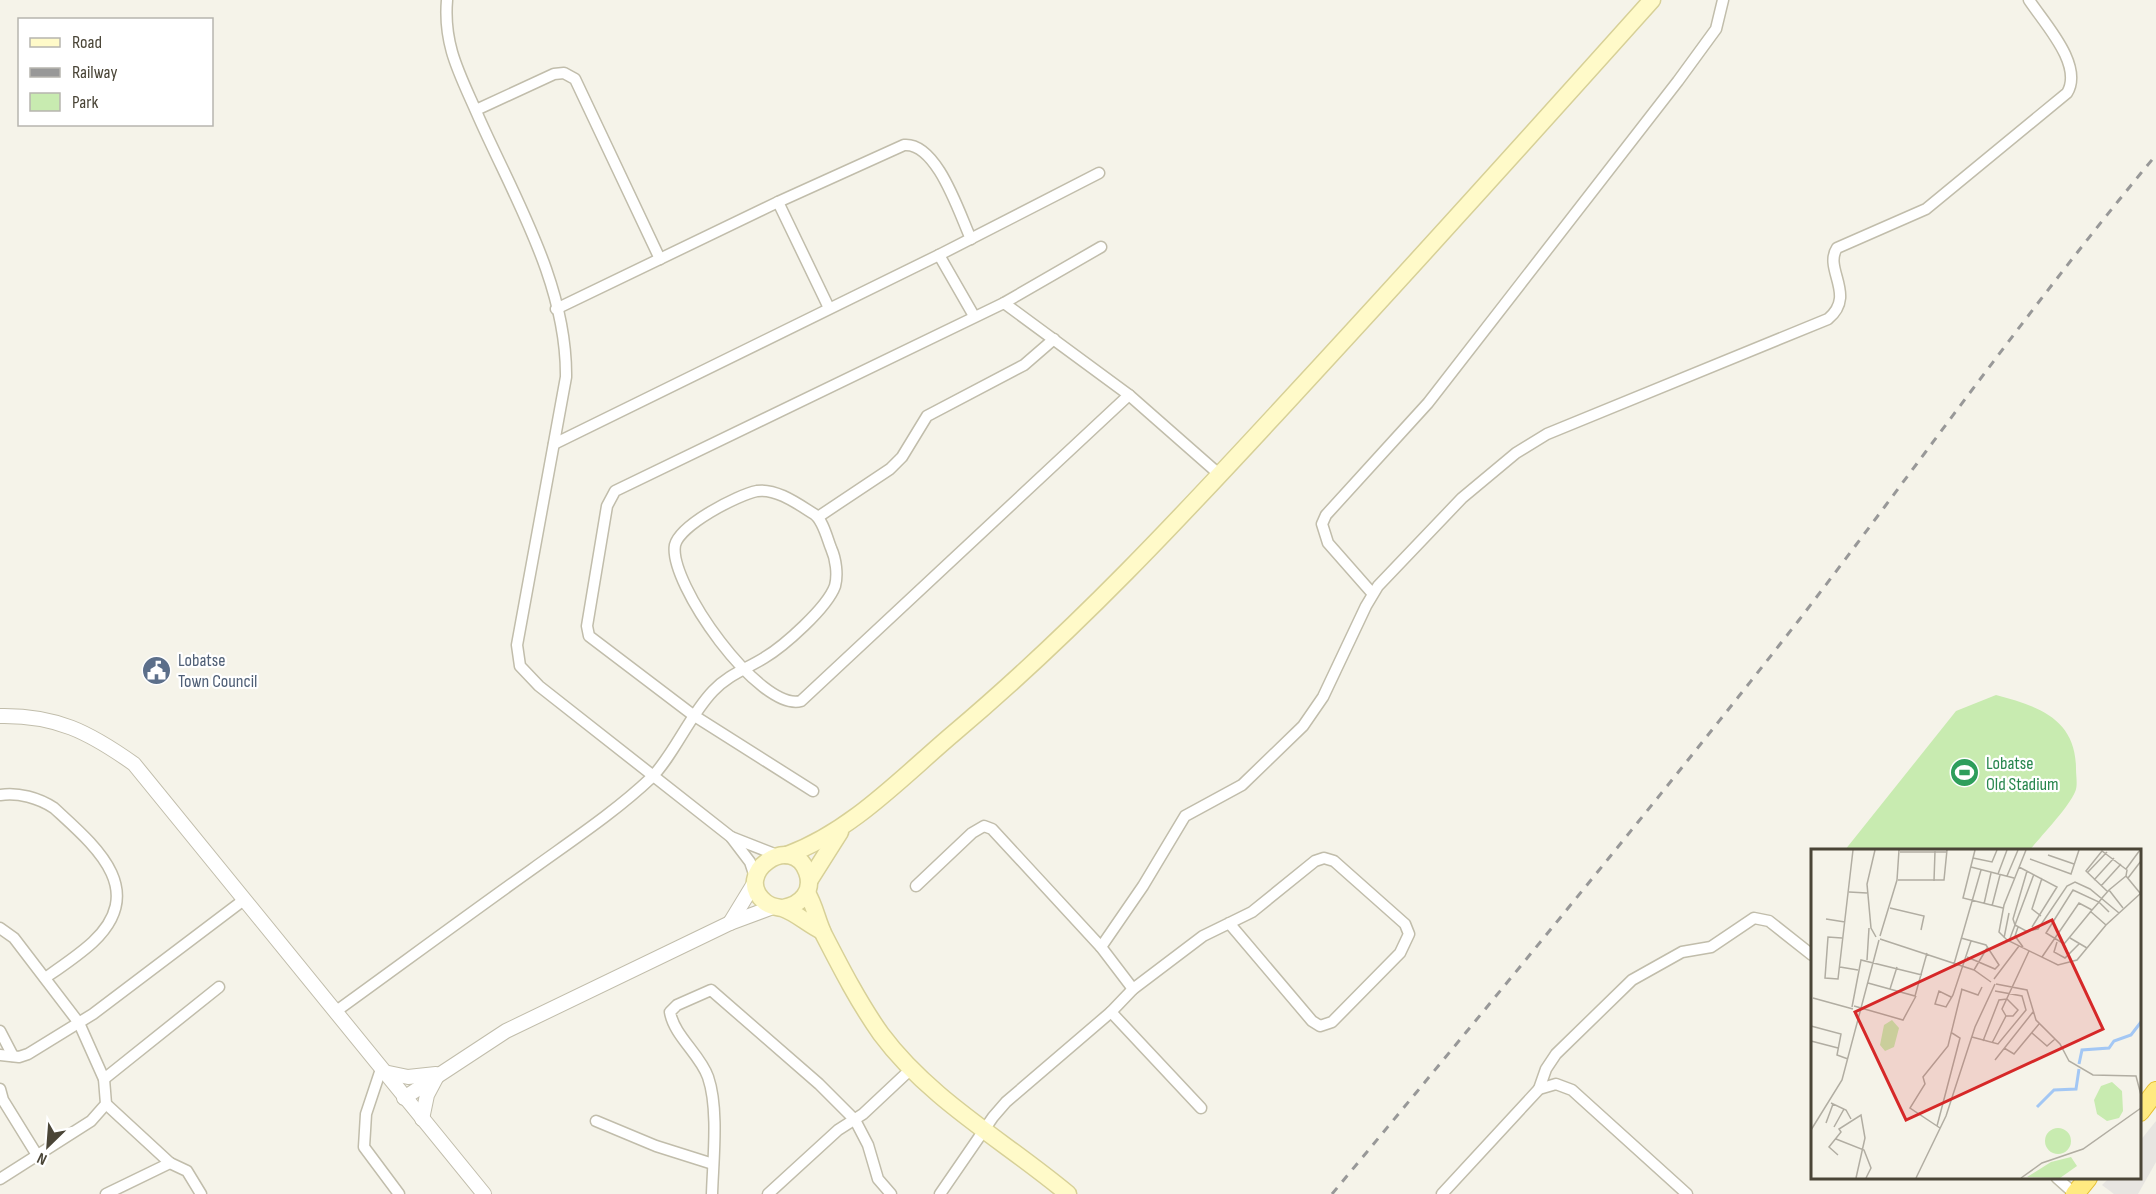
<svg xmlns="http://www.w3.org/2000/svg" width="2156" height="1194" viewBox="0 0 2156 1194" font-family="'Sofia Sans Condensed',sans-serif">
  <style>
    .green { fill: #c8ebb0 }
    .parking { fill: #e7e5e1 }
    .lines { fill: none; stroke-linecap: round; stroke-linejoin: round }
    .minor-casing { stroke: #c1bdab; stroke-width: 13 }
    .tertiary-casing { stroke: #c1bdab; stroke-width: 16 }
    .secondary-casing { stroke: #d7d097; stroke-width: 19 }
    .trunk-casing { stroke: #e5be33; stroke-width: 20 }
    .minor { stroke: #fff; stroke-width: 10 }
    .tertiary { stroke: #fff; stroke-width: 14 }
    .secondary { stroke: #fffac9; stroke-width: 16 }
    .trunk { stroke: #ffea81; stroke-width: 18 }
    .rail { stroke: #989898; stroke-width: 3; stroke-dasharray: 8 8; stroke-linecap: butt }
    .labels { text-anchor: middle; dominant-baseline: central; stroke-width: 4.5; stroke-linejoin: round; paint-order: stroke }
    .service-label { font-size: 18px; fill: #4e5e75; stroke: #fff; text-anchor: start }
    .leisure-label { font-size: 18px; fill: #27864d; stroke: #fff; text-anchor: start }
    .inset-river { fill: none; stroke: #a3c7f4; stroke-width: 3 }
    .inset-road { fill: none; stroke: #b1ada2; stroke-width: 1.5 }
    .view { fill: #d62828; fill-opacity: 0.15; stroke: #d62828; stroke-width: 3 }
    .inset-edge { fill: none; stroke: #4a4537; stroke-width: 3 }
  </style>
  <rect width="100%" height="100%" fill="#f5f3e9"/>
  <path class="green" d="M1996,695C2037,706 2076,718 2076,769C2076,776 2078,786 2075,792C2069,807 2041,836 2030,850H1845L1956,711Z"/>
  <path class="parking" d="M2156,1121V1162L2138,1194H2114L2102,1185L2109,1178H2140V1141Z"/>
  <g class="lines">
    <defs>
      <g id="minor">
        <path d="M447,0C443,47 461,76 479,118C515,199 567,285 566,377L517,645L520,666L539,686L731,837L750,862L755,877"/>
        <path d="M476,110L554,74L564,73L575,79L660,259"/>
        <path d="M778,202L829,308"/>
        <path d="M939,255L974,316"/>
        <path d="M1004,303L1101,247"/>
        <path d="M556,309L778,202L904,145C937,142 959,213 971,239"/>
        <path d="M554,444L939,255L1099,173"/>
        <path d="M818,517L890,469L902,457L927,416L1024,365L1054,339"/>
        <path d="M1372,593L1328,543L1322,524L1326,515L1428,403L1678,81L1716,29L1723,0"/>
        <path d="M813,791L693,715L589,636L587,626L607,506L615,491L1004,303L1129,395L1220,475"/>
        <path d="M0,795C18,792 39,798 54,808C94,845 149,889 93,942C79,955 61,967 45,978"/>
        <path d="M731,837L777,855"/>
        <path d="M916,886L972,833L984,826L992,829L1101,947L1133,989"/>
        <path d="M0,928L14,938L79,1023L104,1079L106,1104L91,1121L0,1179"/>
        <path d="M1101,947L1143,886L1185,816L1242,785L1303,726L1323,697L1366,606L1378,586L1462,498L1516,453L1547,434L1828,319C1857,295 1823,269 1837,248L1926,209L2067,93C2084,65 2044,23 2029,0"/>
        <path d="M335,1012C400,965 465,917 531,870C571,841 615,812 651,778C674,755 689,716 713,691C728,675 746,669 764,658C784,646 827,608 835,586C838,575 836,559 831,548C827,538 823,520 814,514C798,504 776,488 757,491C737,495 680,525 675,545C668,583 760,712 801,701L1129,395"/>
        <path d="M1111,1012L1201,1108"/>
        <path d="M0,1031L13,1056"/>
        <path d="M0,1055L19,1057L28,1054L93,1014L245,899"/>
        <path d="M381,1069L366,1114L364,1147L399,1194"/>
        <path d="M104,1079L219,987"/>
        <path d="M0,1089L3,1100L37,1155"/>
        <path d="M1539,1089L1546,1069L1556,1054L1632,980L1682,952L1711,947L1754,918L1769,921L1812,955"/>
        <path d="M106,1104L170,1163"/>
        <path d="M596,1121L656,1146L713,1164"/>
        <path d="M2057,1178L2075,1194"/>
        <path d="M106,1194L170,1163L187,1171L201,1194"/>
        <path d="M712,1194C713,1160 719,1109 708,1077C700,1054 674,1036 670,1012L677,1005L711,990L819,1084L855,1120L868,1145L878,1179L891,1194"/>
        <path d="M768,1194L838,1130L863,1114L911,1069"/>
        <path d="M940,1194L993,1117L1006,1102L1111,1012L1133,989L1203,936L1252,912L1315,861L1324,858L1334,861L1405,924L1409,934L1400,953L1332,1022L1320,1026L1312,1021L1229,923"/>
        <path d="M1442,1194L1539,1089L1556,1084L1572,1090L1687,1194"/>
      </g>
      <g id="tertiary">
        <path d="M0,716C56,715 89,732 134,764L484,1194"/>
        <path d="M730,923L755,882"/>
        <path d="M384,1072L408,1077L436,1074"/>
        <path d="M404,1098L506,1031L730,923L773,907"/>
        <path d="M422,1119L427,1095L436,1078"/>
      </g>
      <g id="secondary">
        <path d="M787,855C852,831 902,777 954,733C1075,631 1182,516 1289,400C1411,268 1532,134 1652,0"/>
        <path d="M809,881L840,832"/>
        <path d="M807,893C815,906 817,921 824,935C841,968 859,1003 881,1034C930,1100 1006,1142 1068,1194"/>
        <path d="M783,908C801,905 814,891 807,872C792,831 731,874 765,902C771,907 776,907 782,908C795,912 809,925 822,931"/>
      </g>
      <g id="trunk">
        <path d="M2140,1112L2156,1091"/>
        <path d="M2075,1194L2088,1178"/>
      </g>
    </defs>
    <use href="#minor" class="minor-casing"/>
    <use href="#tertiary" class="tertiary-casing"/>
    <use href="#secondary" class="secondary-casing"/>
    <use href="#trunk" class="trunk-casing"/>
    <use href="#minor" class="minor"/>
    <use href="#tertiary" class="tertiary"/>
    <use href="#secondary" class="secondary"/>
    <use href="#trunk" class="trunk"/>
    <path class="rail" d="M1332,1194C1490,1004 1647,814 1799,620C1918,465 2031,305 2156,155"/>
  </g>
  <defs>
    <symbol id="civic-disc" viewBox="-11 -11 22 22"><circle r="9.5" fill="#5c6f8a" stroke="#fff"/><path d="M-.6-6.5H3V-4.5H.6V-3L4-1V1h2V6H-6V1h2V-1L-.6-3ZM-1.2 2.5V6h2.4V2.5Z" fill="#fff"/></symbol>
    <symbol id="stadium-disc" viewBox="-11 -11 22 22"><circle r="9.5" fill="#2e9e5b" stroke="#fff"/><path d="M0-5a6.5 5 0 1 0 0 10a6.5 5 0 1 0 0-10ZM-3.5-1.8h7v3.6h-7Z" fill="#fff"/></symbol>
  </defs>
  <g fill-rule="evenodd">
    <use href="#civic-disc" x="140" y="654" width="33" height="33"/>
    <use href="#stadium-disc" x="1948" y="756" width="33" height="33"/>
  </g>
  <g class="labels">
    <g class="service-label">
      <text x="178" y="660">Lobatse<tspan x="178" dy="21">Town Council</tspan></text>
    </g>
    <g class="leisure-label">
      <text x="1986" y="763">Lobatse<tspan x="1986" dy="21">Old Stadium</tspan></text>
    </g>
  </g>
  <g transform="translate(1811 849)">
    <rect width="330" height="330" fill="#f5f3e9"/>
    <path d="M81,171L88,179L83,198L74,202L69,196L73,176ZM301,233L311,242L312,262L308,269L296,272L286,265L283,251L290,237ZM234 292a13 13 0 1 1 26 0a13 13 0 1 1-26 0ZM260,308L266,317L249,329L216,328L240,313Z" fill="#c8ebb0"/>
    <path class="inset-river" d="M268,215L271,201L298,199L303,192L320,186L330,173M226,258L243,241L265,240L268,220"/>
    <path class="inset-road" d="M64,1L56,35L60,79L65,88M164,1L152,49L192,59M215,1L193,56L188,83L196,91L247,116L266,111L295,76L330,44M89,3H136M237,6L263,15M162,9L181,13L186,1M219,10L260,25L268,1M160,18L203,29M208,18L246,38L221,78M315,20L329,1M216,22L202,70L204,76L215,82L227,80L256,37L264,33L279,40L308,64M276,24L296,3M187,25L196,1M196,27L207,1M317,29L330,12M87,31H133L136,1M283,31L303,9M123,32L124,2M290,37L310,15M298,41L312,59M38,43L56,44M297,43L275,22L291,2L316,21L315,27L329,44M173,55L180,24M181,57L189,26M79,59L113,67L110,81M279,62L295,76M298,63L288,53L262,41L235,84L253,95L281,61L288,53L291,49L298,41L315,27M230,67L221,60L231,29M15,70L34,73M207,78L204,87L212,98M69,87L86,31L88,1M31,89L17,88L14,129L27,130L42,1M150,89L175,96L188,116L184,120L156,108M193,89L198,64M259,89L276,99M69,90L163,121L180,133M198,92L223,25M246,93L243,103L254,109L268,95M231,108L268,54L281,61M56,111L58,79M143,115L170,21M29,118L47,121M163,121L176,99M183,130L208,97M57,134L104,147L116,104M185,135L216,141L225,171L249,195L258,212L282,226L325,227L330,246M79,140L86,118M150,140L167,146L171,138M140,148L128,142L124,155L135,158L142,146L160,92M2,149L42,160M43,157L92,171L105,147M41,158L50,111L111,126M195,167L191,160L218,102M0,177L30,185L26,206L37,210M221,184L236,197L244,190M161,188L187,195L215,161L211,147L184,142M0,192L27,199M172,192L188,151L196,150L207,161L202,167H195L181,194M193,199L203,205L228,175M184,211L222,163M20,254L35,261L40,270M15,274L22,255M126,277L149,189L141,184M23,278L33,260M129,279L99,259L114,235L112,228L137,197L151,140M0,281L31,231L68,91M25,290L53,301L60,319L55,329M27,306L18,298L30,283L28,280L50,266L54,289L45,329M105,329L135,267L164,178L184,135M210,329L231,314L272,300L330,259"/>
    <path class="view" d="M241,71L292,180L95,271L44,163Z"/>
    <rect width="330" height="330" class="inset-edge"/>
  </g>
  <rect x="18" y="18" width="195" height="108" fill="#ffffff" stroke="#b7b5af" stroke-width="1.5"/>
  <rect x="30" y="38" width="30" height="9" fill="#fffac9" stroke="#b7b5af" stroke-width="1.5"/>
  <text x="72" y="48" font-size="18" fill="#4a4537">Road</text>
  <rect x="30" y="68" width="30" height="9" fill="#989898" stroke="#b7b5af" stroke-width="1.5"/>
  <text x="72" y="78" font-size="18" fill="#4a4537">Railway</text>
  <rect x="30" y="93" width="30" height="18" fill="#c8ebb0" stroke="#b7b5af" stroke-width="1.5"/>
  <text x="72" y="108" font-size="18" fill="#4a4537">Park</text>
  <g transform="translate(48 1146) rotate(205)" stroke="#ffffff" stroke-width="4.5" paint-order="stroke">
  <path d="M0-4.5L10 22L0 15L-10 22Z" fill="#4a4537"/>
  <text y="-9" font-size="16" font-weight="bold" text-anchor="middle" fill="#4a4537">N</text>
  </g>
</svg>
